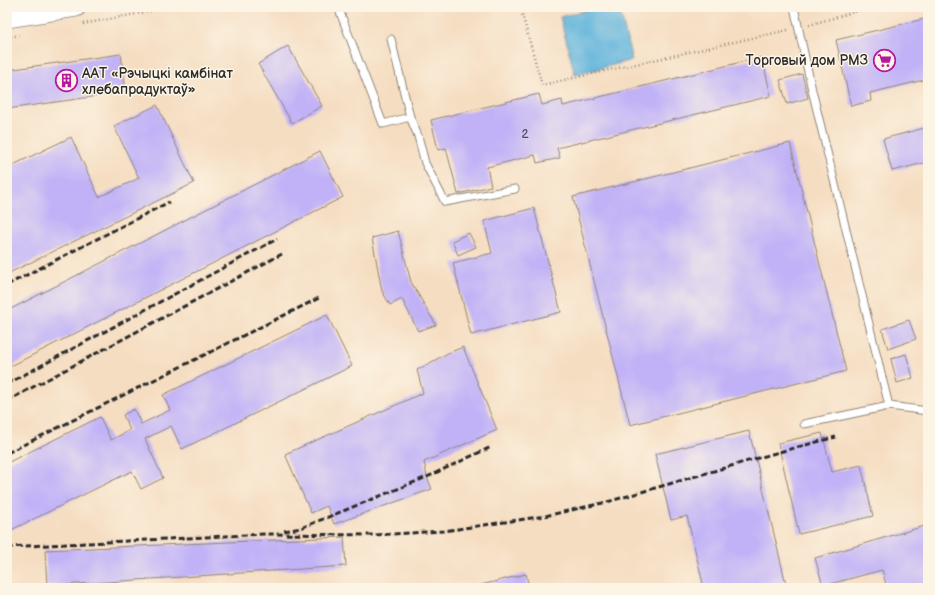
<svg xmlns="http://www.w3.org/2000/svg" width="935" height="595" viewBox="0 0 935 595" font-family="'Balsamiq Sans',sans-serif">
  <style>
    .water { fill: #60b4dc; stroke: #467084 }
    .building { fill: #c1b2f7 }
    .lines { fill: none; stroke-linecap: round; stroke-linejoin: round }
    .lane-casing { stroke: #908476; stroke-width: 9 }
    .secondary-casing { stroke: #908476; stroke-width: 21 }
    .path { stroke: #908476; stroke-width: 2.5; stroke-dasharray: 1 3; stroke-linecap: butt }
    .lane { stroke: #fff; stroke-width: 7 }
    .secondary { stroke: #fff; stroke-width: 19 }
    .rail { stroke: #2b2b2b; stroke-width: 3; stroke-dasharray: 6 3; stroke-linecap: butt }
    .labels { text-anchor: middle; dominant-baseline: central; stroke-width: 3; stroke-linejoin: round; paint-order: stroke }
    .number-label { font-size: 12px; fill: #504d5e }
    .poi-label { font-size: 14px; fill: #2b2b2b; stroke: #fcf5e5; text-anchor: end }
  </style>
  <rect width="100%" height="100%" fill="#fcf5e5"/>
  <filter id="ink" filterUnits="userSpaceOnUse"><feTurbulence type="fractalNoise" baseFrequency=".025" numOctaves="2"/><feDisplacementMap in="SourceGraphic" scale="8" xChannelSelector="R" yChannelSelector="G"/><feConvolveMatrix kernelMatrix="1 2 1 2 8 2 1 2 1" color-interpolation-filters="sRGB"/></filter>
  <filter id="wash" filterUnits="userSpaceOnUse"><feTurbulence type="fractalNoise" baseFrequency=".012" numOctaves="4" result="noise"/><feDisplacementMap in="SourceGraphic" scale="16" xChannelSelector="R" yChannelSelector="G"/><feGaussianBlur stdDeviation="0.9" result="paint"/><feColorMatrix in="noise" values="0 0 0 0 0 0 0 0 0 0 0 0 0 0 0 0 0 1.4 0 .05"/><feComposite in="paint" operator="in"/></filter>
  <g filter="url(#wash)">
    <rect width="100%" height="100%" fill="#f5ddc1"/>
    <path class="water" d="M600,7H619L632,60L575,75L560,17Z"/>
    <g id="blocks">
      <g class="building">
        <path d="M928,18V79L870,93L871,101L851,106L836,40Z"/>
        <path d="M288,46L322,106L292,123L258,64Z"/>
        <path d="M121,54L126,92L7,109V70Z"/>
        <path d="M762,57L771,96L557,148L560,158L537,163L535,155L487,167L491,186L458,194L446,148L438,150L431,120L539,94L542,105L562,100L563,106Z"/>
        <path d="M802,74L808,98L787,104L780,80Z"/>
        <path d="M157,105L194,183L7,274V168L71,137L99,197L139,178L114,126Z"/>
        <path d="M928,127V162L892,171L883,139Z"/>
        <path d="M790,143L846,371L630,425L573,197Z"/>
        <path d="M320,151L343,197L7,368V311Z"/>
        <path d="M534,208L561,312L471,335L453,263L492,253L484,221Z"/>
        <path d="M398,231L411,282L436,325L418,331L402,299L390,305L382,291L372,238Z"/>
        <path d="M469,233L476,247L458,255L452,241Z"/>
        <path d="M327,315L352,366L182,449L171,426L145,439L163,478L141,489L132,471L7,532V463L100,417L111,440L130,430L123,415L134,409L141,424L170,410L163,395Z"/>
        <path d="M909,320L916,339L888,349L882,329Z"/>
        <path d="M463,347L497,430L424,462L427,477L432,489L334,524L327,506L311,513L285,454L423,393L417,370L448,353Z"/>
        <path d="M906,354L913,378L897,383L891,359Z"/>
        <path d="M749,431L787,588H704L687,516L671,520L655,454Z"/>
        <path d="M822,433L832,472L861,465L873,516L799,534L778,443Z"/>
        <path d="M928,525V559L926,560L928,566V588H887L882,570L823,586L815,558Z"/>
        <path d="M344,537L346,566L47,586L45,550Z"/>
        <path d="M526,574L529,588H473V587Z"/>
      </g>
    </g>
  </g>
  <g filter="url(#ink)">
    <use href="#blocks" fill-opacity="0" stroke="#908476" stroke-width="1"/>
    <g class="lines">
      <defs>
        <g id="lane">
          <path d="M338,7L383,124L410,117L391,39"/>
          <path d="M794,7L812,90L889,406L804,424"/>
          <path d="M410,117L418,136L425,163L445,202L515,189"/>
          <path d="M889,406L928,411"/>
        </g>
        <path id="secondary" d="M7,18L76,7"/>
      </defs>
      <use href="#lane" class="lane-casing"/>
      <use href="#secondary" class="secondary-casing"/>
      <g class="path">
        <path d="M520,7L542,85L788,30"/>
        <path d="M858,7L861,10"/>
        <path d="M83,24L173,7"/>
        <path d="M809,25L861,10L888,7"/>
        <path d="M7,38L19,35"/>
      </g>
      <use href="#lane" class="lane"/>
      <use href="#secondary" class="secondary"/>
      <g class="rail">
        <path d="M7,285L169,202"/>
        <path d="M7,384L277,239"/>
        <path d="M7,401L282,254"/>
        <path d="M7,453L321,297"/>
        <path d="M284,531L301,528L427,477L491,447"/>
        <path d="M7,547L266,534L375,535L444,531L545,516L607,502L779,452L836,437"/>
        <path d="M7,585L18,588"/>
      </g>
    </g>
  </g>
  <defs>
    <symbol id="supermarket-ring" viewBox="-11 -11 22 22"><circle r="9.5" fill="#fcf5e5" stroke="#b5179e" stroke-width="1.5"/><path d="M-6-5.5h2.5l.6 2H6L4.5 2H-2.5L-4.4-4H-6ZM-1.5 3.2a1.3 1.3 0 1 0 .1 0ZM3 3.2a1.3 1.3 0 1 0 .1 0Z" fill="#b5179e"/></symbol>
    <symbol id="building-ring" viewBox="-11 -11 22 22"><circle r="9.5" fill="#fcf5e5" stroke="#b5179e" stroke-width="1.5"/><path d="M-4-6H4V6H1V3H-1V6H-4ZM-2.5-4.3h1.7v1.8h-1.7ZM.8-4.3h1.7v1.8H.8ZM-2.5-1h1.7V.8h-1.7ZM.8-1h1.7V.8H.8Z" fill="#b5179e"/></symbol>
  </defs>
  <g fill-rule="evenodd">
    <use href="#supermarket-ring" x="872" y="48" width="25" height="25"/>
    <use href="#building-ring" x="54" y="68" width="25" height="25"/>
  </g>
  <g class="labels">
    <g class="number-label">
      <text x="525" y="134">2</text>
    </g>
    <g class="poi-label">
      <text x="868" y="60">Торговый дом РМЗ</text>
      <text x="82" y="73" text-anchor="start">ААТ «Рэчыцкі камбінат<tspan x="82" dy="16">хлебапрадуктаў»</tspan></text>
    </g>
  </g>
  <rect width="935" height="595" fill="none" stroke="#fcf5e5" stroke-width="24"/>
</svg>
